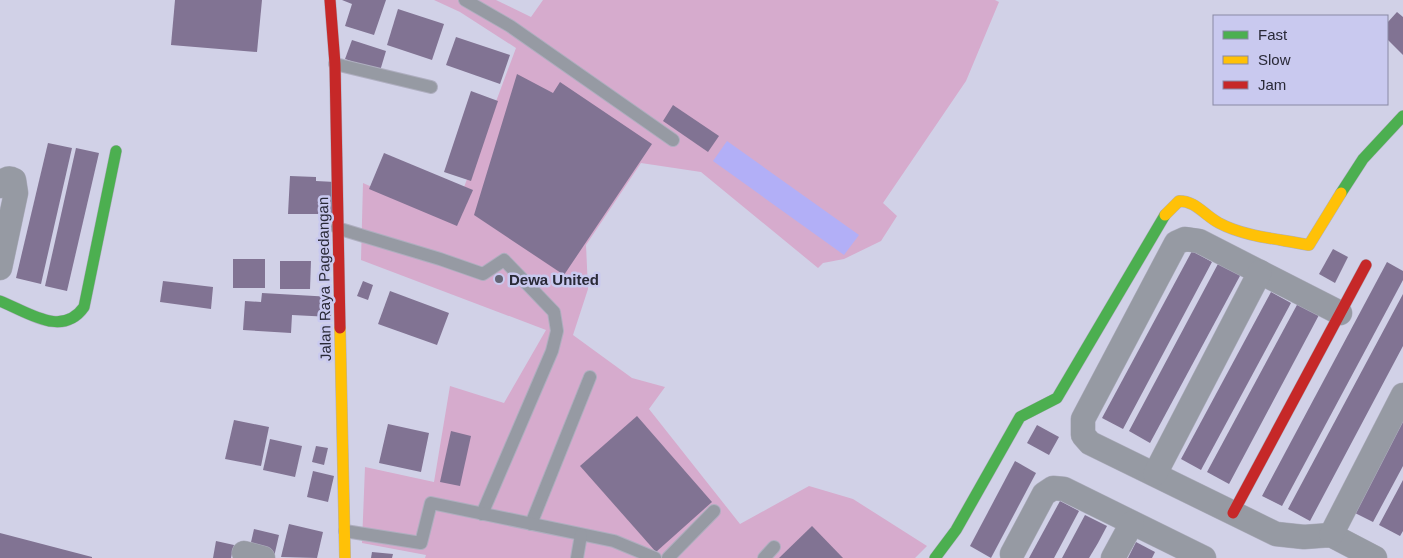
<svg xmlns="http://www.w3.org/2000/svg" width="1403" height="558" viewBox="0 0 1403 558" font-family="Arial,sans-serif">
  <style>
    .green { fill: #d6abcd }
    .water { fill: #b2aff7 }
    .building { fill: #817393 }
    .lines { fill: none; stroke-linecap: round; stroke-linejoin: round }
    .lane-casing { stroke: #aeaebf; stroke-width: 14 }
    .street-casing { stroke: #aeaebf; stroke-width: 25 }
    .fast-casing { stroke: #aeaebf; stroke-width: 12 }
    .slow-casing { stroke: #aeaebf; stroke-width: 12 }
    .jam-casing { stroke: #aeaebf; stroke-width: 12 }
    .lane { stroke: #969aa3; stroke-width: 12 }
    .street { stroke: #969aa3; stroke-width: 24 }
    .fast { stroke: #4caf50; stroke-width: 11 }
    .slow { stroke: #ffc107; stroke-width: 11 }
    .jam { stroke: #c62828; stroke-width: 11 }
    .poi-dot { fill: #646475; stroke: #c9c9ef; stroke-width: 2 }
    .labels { text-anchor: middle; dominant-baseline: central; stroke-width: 5; stroke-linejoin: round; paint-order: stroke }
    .street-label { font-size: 15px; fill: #292937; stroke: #c9c9ef }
    .poi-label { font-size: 15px; font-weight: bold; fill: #292937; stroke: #c9c9ef; text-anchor: start }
  </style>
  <rect width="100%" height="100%" fill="#d1d1e7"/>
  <path class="green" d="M434,0H496L531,17L543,0H995L999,2L966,81L883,203L897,216L881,241L844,259L823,263L818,268L701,172L641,163L586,245L588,289L573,335L632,378L665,387L649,409L740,524L809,486L853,499L927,546L915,558H425L426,555L362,543L365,467L434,482L450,386L504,403L546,330L361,260L363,183L451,222L516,48L460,12Z"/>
  <path class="water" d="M727,141L859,235L844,255L713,161Z"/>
  <g class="building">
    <path d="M175,0H262L257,52L171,45Z"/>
    <path d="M342,0H386L374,35L345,26L352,4Z"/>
    <path d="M398,9L444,24L432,60L387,45Z"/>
    <path d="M1397,12L1403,17V55L1387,39V23Z"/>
    <path d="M456,37L510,55L500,84L446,65Z"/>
    <path d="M352,40L386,51L380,71L345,59Z"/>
    <path d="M517,74L553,93L560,82L652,144L564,275L474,215Z"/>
    <path d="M471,91L498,101L471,181L444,172Z"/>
    <path d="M673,105L719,136L708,152L663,121Z"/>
    <path d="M48,143L72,148L41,284L16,278Z"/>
    <path d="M76,148L99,153L67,291L45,286Z"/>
    <path d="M384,153L473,190L457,226L369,189Z"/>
    <path d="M290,176L316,177V181L335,182L333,214H288Z"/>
    <path d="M1333,249L1348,257L1335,283L1319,274Z"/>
    <path d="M1192,251L1212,262L1123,429L1102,418Z"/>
    <rect x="233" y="259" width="32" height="29"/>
    <path d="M280,261H311L310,289H280Z"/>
    <path d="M1219,262L1241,274L1150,443L1129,431Z"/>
    <path d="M1387,262L1403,271V280L1282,506L1262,496Z"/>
    <path d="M163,281L213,287L211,309L160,302Z"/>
    <path d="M363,281L373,285L368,300L357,296Z"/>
    <path d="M390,291L449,313L437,345L378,324Z"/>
    <path d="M1271,292L1291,303L1201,470L1181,459Z"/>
    <path d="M262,293L332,297L331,317L292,315L291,333L243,330L245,301L261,302Z"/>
    <path d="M1403,294V346L1310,521L1288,509Z"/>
    <path d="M1298,303L1319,315L1229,484L1207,472Z"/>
    <path d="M637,416L712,502L656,552L580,466Z"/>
    <path d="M1403,419V466L1373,522L1353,512Z"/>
    <path d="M234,420L269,427L261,466L225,459Z"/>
    <path d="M388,424L429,433L421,472L379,463Z"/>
    <path d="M1037,425L1059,437L1049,455L1027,443Z"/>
    <path d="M451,431L471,436L460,486L440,482Z"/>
    <path d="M270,439L302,446L295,477L263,470Z"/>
    <path d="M316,446L328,448L324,465L312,462Z"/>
    <path d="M1015,461L1036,473L991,558L970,546Z"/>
    <path d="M313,471L334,476L328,502L307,497Z"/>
    <path d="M1403,480V531L1400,536L1379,525Z"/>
    <path d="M1060,501L1079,511L1061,545L1054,558H1029Z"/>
    <path d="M1085,515L1107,526L1098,543L1089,558H1062Z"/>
    <path d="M289,524L323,532L317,558L281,557Z"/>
    <path d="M812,526L843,558H779Z"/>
    <path d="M254,529L279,535L274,557L249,551Z"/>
    <path d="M0,533L92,557V558H0Z"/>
    <path d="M216,541L234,545L231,558H213Z"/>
    <path d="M1136,542L1155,552L1152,558H1128Z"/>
    <path d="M372,552L393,554L392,558H371Z"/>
  </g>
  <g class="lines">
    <defs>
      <g id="lane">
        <path d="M465,0L510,26L673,140"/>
        <path d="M335,64L431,87"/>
        <path d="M337,228L440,259L483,274L504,260L554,312L557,331L552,351L482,514"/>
        <path d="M531,524L590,377"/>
        <path d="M345,531L421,543L431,503L614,541L655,558"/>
        <path d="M577,558L581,535"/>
        <path d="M668,558L714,511"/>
        <path d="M764,558L774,547"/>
      </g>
      <g id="street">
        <path d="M0,186C4,181 7,176 14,180L16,193L0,268"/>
        <path d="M1340,313L1199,241L1185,239L1176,243L1083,419V435L1090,443L1276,534L1304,537L1331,535L1375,558"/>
        <path d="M1155,474L1260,272"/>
        <path d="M1331,535L1403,395"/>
        <path d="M244,553L263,558"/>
        <path d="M1012,554L1044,494L1053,488L1064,489L1204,558"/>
        <path d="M1113,558L1132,523"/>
      </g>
      <g id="fast">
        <path d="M1341,193L1363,159L1403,116"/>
        <path d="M0,301C28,312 62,338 84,307L116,151"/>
        <path d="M935,558L956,530L1020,417L1057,398L1165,215"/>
      </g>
      <g id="slow">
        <path d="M1165,215L1179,201C1196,201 1204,215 1219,223C1245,237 1280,239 1309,245L1341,193"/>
        <path d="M340,328L345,558"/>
      </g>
      <g id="jam">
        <path d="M330,0L335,64L340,328"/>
        <path d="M1233,513L1366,265"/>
      </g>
    </defs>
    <use href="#lane" class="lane-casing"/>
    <use href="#street" class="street-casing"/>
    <use href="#fast" class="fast-casing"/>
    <use href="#slow" class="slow-casing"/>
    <use href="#jam" class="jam-casing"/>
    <use href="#lane" class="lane"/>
    <use href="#street" class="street"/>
    <use href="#fast" class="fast"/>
    <use href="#slow" class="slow"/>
    <use href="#jam" class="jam"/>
  </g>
  <circle class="poi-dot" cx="499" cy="279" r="5"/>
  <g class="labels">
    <g class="street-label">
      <text transform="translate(324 279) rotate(-91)">Jalan Raya Pagedangan</text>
    </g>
    <g class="poi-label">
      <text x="509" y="279">Dewa United</text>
    </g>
  </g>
  <rect x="1213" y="15" width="175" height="90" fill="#c9c9ef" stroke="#8989a5"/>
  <rect x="1223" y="31" width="25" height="8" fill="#4caf50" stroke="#8989a5"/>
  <text x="1258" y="40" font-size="15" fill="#292937">Fast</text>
  <rect x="1223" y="56" width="25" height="8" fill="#ffc107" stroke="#8989a5"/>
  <text x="1258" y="65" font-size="15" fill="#292937">Slow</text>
  <rect x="1223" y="81" width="25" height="8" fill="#c62828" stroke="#8989a5"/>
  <text x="1258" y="90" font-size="15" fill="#292937">Jam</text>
</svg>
